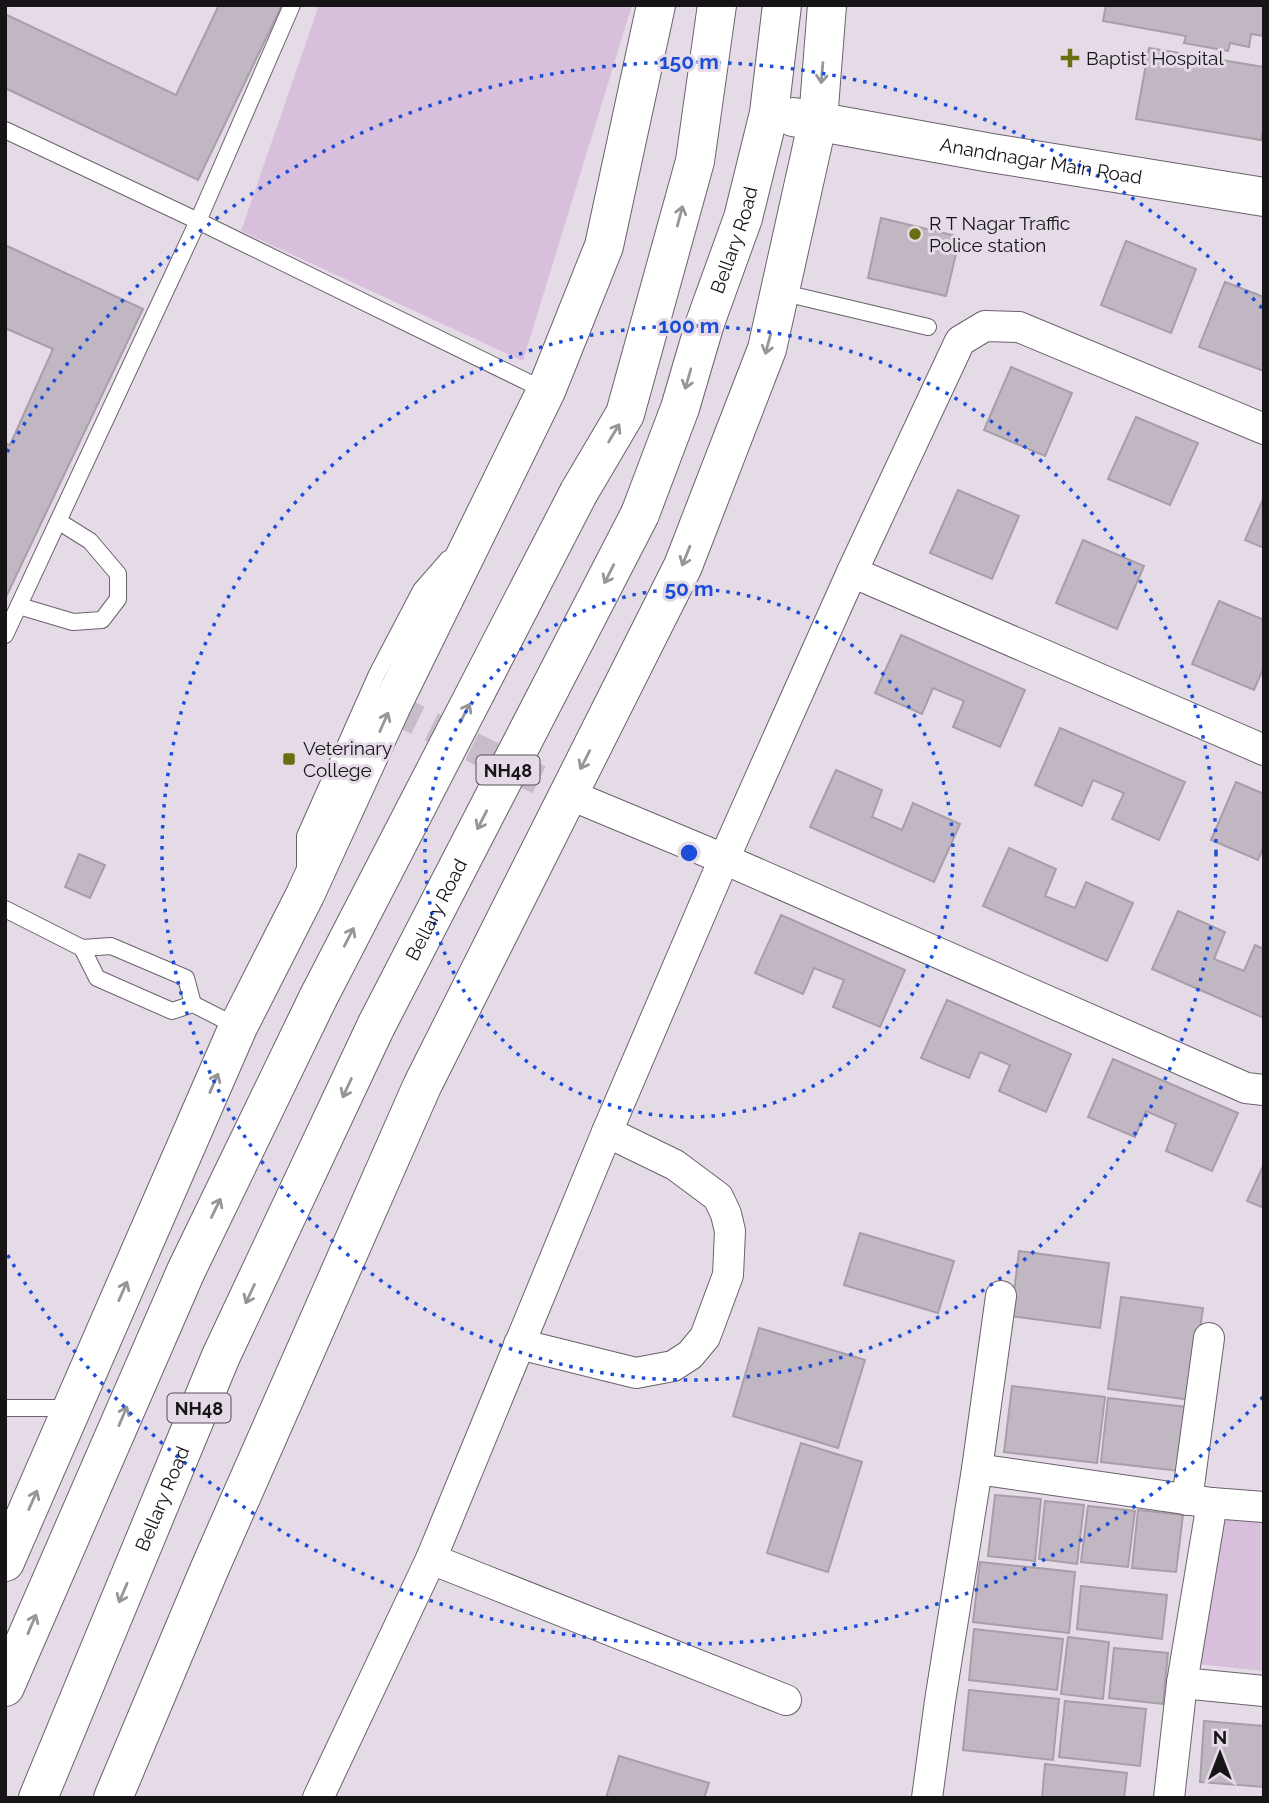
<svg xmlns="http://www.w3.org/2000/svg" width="1269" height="1803" viewBox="0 0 1269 1803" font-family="Raleway,sans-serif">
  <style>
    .green { fill: #d8bfdc }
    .building { fill: #c0b7c2; stroke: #a79ea8; stroke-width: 2 }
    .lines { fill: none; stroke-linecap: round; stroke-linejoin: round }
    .street-tunnel { stroke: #c6bdc8; stroke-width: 30; stroke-dasharray: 30 15; stroke-linecap: butt }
    .lane-casing { stroke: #6a626c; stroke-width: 18 }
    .street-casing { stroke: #6a626c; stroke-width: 32 }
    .secondary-casing { stroke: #6a626c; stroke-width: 40 }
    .highway-casing { stroke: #6a626c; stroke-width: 40 }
    .lane { stroke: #fff; stroke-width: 16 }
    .street { stroke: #fff; stroke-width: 30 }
    .secondary { stroke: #fff; stroke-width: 38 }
    .highway { stroke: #fff; stroke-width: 38 }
    .highway-bridge-casing { stroke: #6a626c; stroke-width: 40; stroke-linecap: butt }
    .highway-bridge { stroke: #fff; stroke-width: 38 }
    .oneway { stroke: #979597 }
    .ring { fill: none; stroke: #1d4ed8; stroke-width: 3.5; stroke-dasharray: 3.5 7 }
    .poi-dot { fill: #6a6d10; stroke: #e5dbe7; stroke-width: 2.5 }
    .labels { text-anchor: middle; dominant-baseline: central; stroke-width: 6; stroke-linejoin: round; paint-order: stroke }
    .shield { fill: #e5dbe7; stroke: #555056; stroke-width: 2 }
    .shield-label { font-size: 18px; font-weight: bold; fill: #171418 }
    .poi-label { font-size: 19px; fill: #171418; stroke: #e5dbe7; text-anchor: start }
    .street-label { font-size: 19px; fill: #171418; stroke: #e5dbe7 }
    .centre { fill: #1d4ed8; stroke: #e5dbe7; stroke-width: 3.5 }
    .ring-label { font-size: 21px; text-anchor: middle; font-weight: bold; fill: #1d4ed8; stroke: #e5dbe7; stroke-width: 6; stroke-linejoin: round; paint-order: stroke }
  </style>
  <rect width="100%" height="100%" fill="#e5dbe7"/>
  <g class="green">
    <path d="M319,5H632L523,361L241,231Z"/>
    <path d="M1222,1516L1264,1517V1671L1198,1664Z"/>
  </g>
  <g class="building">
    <path d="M219,5H282L198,180L5,88V14L176,95Z"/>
    <path d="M1106,5H1264V36L1251,34L1249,47L1230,43L1228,51L1184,43L1186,36L1103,21Z"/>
    <path d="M1149,48L1264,67V125L1261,140L1136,119Z"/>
    <path d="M881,218L960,237L946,296L868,278Z"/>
    <path d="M1126,241L1196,269L1171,333L1101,305Z"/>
    <path d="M5,245L143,309L5,599V443L10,445L53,349L5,328Z"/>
    <path d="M1225,282L1264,297V371L1199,347Z"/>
    <path d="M1011,367L1072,393L1045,456L984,430Z"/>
    <path d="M1136,417L1198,443L1170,505L1108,479Z"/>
    <path d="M958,490L1019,516L992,579L930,553Z"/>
    <path d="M1264,497V548L1245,540Z"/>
    <path d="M1083,540L1144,566L1117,629L1056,603Z"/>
    <path d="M1219,601L1264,620V667L1254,690L1192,664Z"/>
    <path d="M901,635L1025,690L1000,747L953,727L964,701L933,688L922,714L875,693Z"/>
    <path d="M1060,728L1185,782L1159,840L1112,819L1124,793L1093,780L1082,806L1035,785Z"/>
    <path d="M836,770L882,790L872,817L902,830L913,803L960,824L934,882L810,827Z"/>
    <path d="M1236,782L1264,794V846L1258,860L1211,840Z"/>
    <path d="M1009,848L1056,869L1045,896L1075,908L1086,882L1133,903L1107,961L983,906Z"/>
    <path d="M79,854L105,865L90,898L65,887Z"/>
    <path d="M1178,911L1225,932L1214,959L1244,971L1255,945L1264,949V1018L1152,969Z"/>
    <path d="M781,915L905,970L880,1027L833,1007L844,980L814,968L803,994L755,973Z"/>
    <path d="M947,1000L1071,1054L1046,1112L999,1091L1010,1065L980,1052L969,1078L921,1058Z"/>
    <path d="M1113,1059L1238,1113L1212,1171L1166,1151L1176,1124L1146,1111L1135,1137L1088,1117Z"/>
    <path d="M1264,1164V1208L1247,1201Z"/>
    <path d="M860,1233L954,1261L938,1313L844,1285Z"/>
    <path d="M1019,1251L1109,1263L1100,1328L1011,1316Z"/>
    <path d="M1121,1297L1203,1308L1190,1400L1108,1389Z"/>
    <path d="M759,1328L865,1360L838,1448L733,1416Z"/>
    <path d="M1012,1386L1105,1397L1097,1463L1004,1452Z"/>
    <path d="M1108,1398L1187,1407L1180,1471L1101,1462Z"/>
    <path d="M801,1443L862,1462L828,1572L767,1553Z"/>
    <path d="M995,1495L1041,1499L1035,1561L988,1556Z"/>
    <path d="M1045,1501L1084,1505L1077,1564L1039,1559Z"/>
    <path d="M1088,1506L1135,1511L1128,1567L1081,1562Z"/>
    <path d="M1138,1510L1183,1515L1176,1572L1132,1568Z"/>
    <path d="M980,1562L1075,1572L1069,1633L973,1622Z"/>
    <path d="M1081,1586L1167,1595L1162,1639L1077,1629Z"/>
    <path d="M974,1629L1063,1639L1057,1690L969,1680Z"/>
    <path d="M1068,1637L1109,1642L1103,1699L1061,1694Z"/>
    <path d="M1114,1648L1168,1653L1163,1704L1109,1698Z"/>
    <path d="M969,1690L1059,1699L1053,1760L963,1750Z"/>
    <path d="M1065,1701L1146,1709L1140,1766L1059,1757Z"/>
    <path d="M1204,1721L1264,1726V1787L1200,1782Z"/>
    <path d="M619,1756L709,1783L704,1798H606Z"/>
    <path d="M1045,1764L1127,1773L1124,1798H1042Z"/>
  </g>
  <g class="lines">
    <path class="street-tunnel" d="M391,707L568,794"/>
    <defs>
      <g id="lane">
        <path d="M5,130L198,221L546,391"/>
        <path d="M780,292L928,327"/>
        <path d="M19,606L73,622L102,620L118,599V574L90,541L58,521"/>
        <path d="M5,635L198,221L292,5"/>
        <path d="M305,868V836L377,674L421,590L448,559"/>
        <path d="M5,909L82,948L111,946L186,978L193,1004"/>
        <path d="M82,948L97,978L172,1011L193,1004L238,1027"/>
        <path d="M5,1408H70"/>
      </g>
      <g id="street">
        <path d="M852,572L1264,750"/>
        <path d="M568,794L724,859L1246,1088L1264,1090"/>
        <path d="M519,1344L636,1373L673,1366L690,1355L705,1337L728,1275L730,1231L726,1214L718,1197L675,1165L607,1132"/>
        <path d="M977,1469L1001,1296"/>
        <path d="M1187,1500L1209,1338"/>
        <path d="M1212,1503L1264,1507"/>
        <path d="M431,1559L786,1700"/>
        <path d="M1182,1683L1264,1691"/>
        <path d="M318,1798L431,1559L607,1132L724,859L852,572L960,341L985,326L1019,327L1264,429"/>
        <path d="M927,1798L940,1701L977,1469L1212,1503L1182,1683L1169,1798"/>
      </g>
      <g id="secondary">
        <path id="s1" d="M793,117L991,153L1264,197"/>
        <path d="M5,1562L238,1027L305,895L391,707L546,391L604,246L656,5"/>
        <path d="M113,1798L209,1570L422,1086L683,566L767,349L818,120L827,5"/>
      </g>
      <g id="highway">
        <path d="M579,492L625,414L695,161L717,5"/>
        <path id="s2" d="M640,514L680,408L705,323L743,218L769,113L782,5"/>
        <path d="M5,1687L186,1271L318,998"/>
        <path id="s3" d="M38,1798L221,1356L376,1026"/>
      </g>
    </defs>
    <use href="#lane" class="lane-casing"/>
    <use href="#street" class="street-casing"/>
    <use href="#secondary" class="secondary-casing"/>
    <use href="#highway" class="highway-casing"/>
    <use href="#lane" class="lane"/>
    <use href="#street" class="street"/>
    <use href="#secondary" class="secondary"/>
    <use href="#highway" class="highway"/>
    <defs>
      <g id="highway-bridge">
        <path d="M318,998L579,492"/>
        <path id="s4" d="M376,1026L640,514"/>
      </g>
    </defs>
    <use href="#highway-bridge" class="highway-bridge-casing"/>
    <use href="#highway-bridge" class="highway-bridge"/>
  </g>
  <defs><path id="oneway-shaft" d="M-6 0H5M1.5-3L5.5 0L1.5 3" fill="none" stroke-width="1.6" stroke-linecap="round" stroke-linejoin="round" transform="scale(1.75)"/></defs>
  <g class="oneway">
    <use href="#oneway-shaft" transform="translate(822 73) rotate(95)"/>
    <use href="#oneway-shaft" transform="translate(680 216) rotate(-75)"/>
    <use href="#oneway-shaft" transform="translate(768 344) rotate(105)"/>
    <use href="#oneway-shaft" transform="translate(688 379) rotate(106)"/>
    <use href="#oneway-shaft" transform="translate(614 433) rotate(-59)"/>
    <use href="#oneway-shaft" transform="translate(686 556) rotate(112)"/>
    <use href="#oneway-shaft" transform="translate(609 574) rotate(117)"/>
    <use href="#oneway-shaft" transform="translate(465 713) rotate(-63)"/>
    <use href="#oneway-shaft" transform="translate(384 722) rotate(-66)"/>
    <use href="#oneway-shaft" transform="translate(585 760) rotate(117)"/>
    <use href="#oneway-shaft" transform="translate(482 820) rotate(117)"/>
    <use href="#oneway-shaft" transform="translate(349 937) rotate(-63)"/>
    <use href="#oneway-shaft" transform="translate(214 1083) rotate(-66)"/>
    <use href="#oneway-shaft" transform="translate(347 1088) rotate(115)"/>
    <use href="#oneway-shaft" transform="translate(216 1208) rotate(-64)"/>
    <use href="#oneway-shaft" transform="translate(123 1291) rotate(-66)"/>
    <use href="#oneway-shaft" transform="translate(250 1294) rotate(115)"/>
    <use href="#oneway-shaft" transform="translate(123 1416) rotate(-67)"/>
    <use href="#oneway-shaft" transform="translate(33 1500) rotate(-66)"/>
    <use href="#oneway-shaft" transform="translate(123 1593) rotate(113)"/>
    <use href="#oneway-shaft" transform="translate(32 1624) rotate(-67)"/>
  </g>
  <g class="ring">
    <circle cx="689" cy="853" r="264"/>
    <circle cx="689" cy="853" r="527"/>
    <path d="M1263 1397A791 791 0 0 1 7 1254M7 452A791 791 0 0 1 1263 309"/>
  </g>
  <g class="poi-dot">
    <path d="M1066.5 47.5h7v7h7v7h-7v7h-7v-7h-7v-7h7z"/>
    <circle cx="915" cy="234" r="7"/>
    <rect x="282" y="752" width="14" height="14" rx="3.5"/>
  </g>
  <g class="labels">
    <g class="shield">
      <rect x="476.5" y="755.5" width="63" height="29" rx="5"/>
      <rect x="167.5" y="1393.5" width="63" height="29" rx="5"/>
    </g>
    <g class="shield-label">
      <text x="508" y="770">NH48</text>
      <text x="199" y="1408">NH48</text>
    </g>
    <g class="poi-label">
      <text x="1086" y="58">Baptist Hospital</text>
      <text x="929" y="223">R T Nagar Traffic<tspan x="929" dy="22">Police station</tspan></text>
      <text x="303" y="748">Veterinary<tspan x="303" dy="22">College</tspan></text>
    </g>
    <g class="street-label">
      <text stroke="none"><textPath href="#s1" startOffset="252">Anandnagar Main Road</textPath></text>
      <text stroke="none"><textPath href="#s2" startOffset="290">Bellary Road</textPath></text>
      <text stroke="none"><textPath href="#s4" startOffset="131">Bellary Road</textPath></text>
      <text stroke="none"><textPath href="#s3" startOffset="324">Bellary Road</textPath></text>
    </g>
  </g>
  <circle cx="689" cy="853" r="10" class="centre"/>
  <g class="ring-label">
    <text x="689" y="69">150 m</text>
    <text x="689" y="333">100 m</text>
    <text x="689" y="596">50 m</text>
  </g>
  <rect width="1269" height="1803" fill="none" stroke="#171418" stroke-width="14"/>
  <g transform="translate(1220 1754)" stroke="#e5dbe7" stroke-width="5" paint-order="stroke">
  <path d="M0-5L12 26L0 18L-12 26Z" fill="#171418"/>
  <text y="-10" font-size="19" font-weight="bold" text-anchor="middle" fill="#171418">N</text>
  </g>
</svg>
